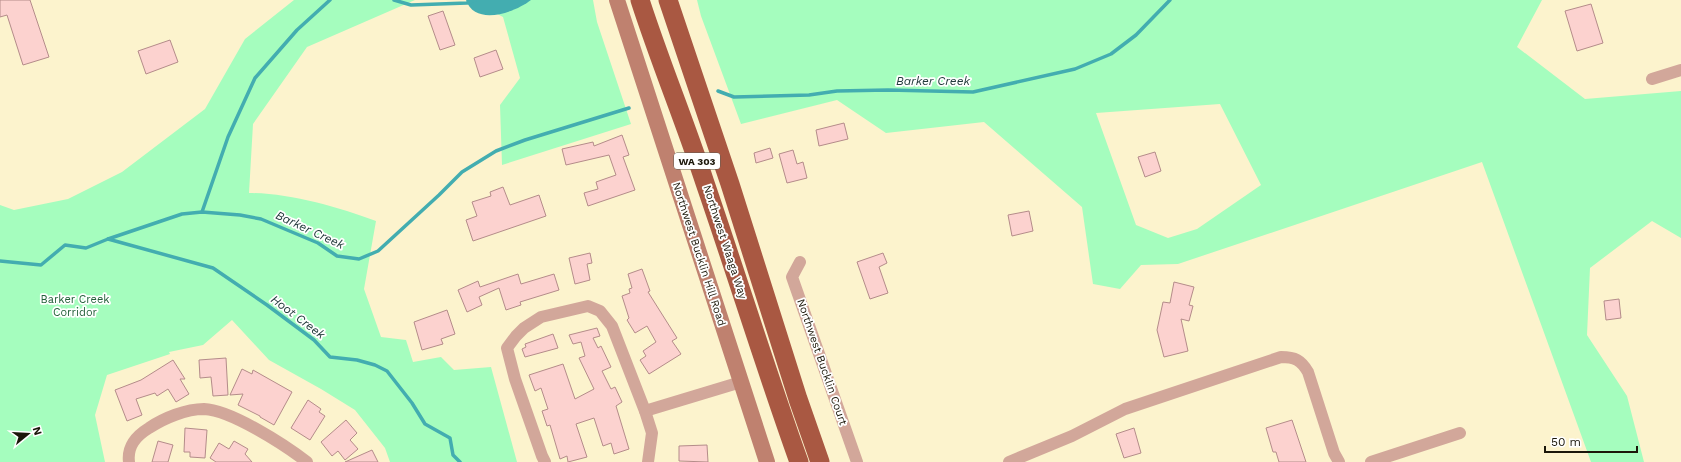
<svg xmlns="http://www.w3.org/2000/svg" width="1681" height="462" viewBox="0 0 1681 462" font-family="'Work Sans',sans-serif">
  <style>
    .green { fill: #a5fdbe; fill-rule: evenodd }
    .water { fill: #43adb0 }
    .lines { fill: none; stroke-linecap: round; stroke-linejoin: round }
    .stream { stroke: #43adb0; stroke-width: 3.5 }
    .building { fill: #fcd2cf; stroke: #b48c8a }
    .minor { stroke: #d2a79a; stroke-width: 12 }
    .secondary { stroke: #bf816f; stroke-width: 16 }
    .trunk { stroke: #a95842; stroke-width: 19 }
    .labels { text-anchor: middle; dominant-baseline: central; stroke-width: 3.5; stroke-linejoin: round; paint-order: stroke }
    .shield { fill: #fff; stroke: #5f5d54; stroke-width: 1 }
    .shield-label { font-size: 10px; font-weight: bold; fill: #1b170a }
    .street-label { font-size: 11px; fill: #1b170a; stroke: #fff }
    .park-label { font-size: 11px; fill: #236039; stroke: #fff }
    .water-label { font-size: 12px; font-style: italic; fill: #233b3c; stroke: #fff }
  </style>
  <rect width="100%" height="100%" fill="#fcf3cd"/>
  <g class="green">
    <path d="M294,0H415L307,47L253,124L249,193C289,193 338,207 376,221L364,289L381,337L406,340L413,362L441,357L454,370L491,367L517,462H390L385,448L355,410L321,389L269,360L232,320L203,345L169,352L170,354L107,375L95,415L105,462H0V205L14,210L68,199L122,172L205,109L245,39Z"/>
    <path d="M471,0H593L597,22L631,124L502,165L500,105L520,78L503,17Z"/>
    <path d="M697,0H1542L1517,47L1585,99L1681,91V238L1652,221L1590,268L1587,335L1627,396L1644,462H1591L1482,162L1178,264L1141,265L1120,289L1093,284L1082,207L984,122L886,133L837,100L741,124L701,16ZM1220,104L1261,185L1197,229L1168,238L1136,225L1096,113Z"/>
  </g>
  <path class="water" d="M466,0H531C516,12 475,27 466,0Z"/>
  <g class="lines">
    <g class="stream">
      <path d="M394,0L411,5L467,3L475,0"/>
      <path d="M718,91L734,97L809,95L837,91L888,90L973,92L1075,69L1111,54L1136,35L1170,0"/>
      <path d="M202,212L228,137L255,78L297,30L330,0"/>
      <path d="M108,239L213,268L267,305L314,340L330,357L357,360L375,365L387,371L412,403L425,424L450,438L453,455L460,462"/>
      <path d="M0,261L41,265L65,245L86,248L108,239L182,214L202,212L240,215L261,219L318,243L337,256L359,259L378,251L439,195L462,172L496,151L525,140L629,108"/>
    </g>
  </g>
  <g class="building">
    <path d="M0,0H30L49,57L23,65L7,15L0,17Z"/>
    <path d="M1591,4L1603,43L1577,51L1565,11Z"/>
    <path d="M443,11L455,45L440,50L428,16Z"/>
    <path d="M170,40L178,62L146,74L138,51Z"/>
    <path d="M496,50L503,69L480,77L474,58Z"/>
    <path d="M844,123L848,139L819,146L816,130Z"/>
    <path d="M622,135L629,155L623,157L635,190L588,206L584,193L598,189L596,182L616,175L609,155L566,165L562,149L593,142L594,146Z"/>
    <path d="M770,148L773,158L756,163L754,153Z"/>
    <path d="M793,150L797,164L803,162L807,178L787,183L779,154Z"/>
    <path d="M1155,152L1161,171L1145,177L1138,157Z"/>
    <path d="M503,187L510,205L539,195L546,216L473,241L466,220L477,216L472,202L491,196L490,192Z"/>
    <path d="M1029,211L1033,231L1012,236L1008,215Z"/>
    <path d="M590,253L592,263L587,264L590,280L575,284L569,258Z"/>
    <path d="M883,253L887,263L879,267L888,293L870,299L857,262Z"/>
    <path d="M642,269L650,291L648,292L677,338L672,341L681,354L649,374L640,360L646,356L643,351L656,342L647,326L635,333L627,320L629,318L622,296L630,293L629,289L632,288L628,274Z"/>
    <path d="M518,274L521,284L554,274L559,290L520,302L521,305L506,310L499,288L479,297L482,305L467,312L458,290L478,281L480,287Z"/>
    <path d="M1174,282L1194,287L1189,305L1193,306L1189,321L1181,319L1188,351L1164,357L1157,330L1163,302L1170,303Z"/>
    <path d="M1619,299L1621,318L1606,320L1604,301Z"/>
    <path d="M447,310L455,334L441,339L443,344L422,350L414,322Z"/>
    <path d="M597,328L600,336L593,338L598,348L601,346L611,367L602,371L611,389L615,387L622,402L616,406L629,449L614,454L611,443L603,446L594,418L576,424L587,457L568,462L567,456L560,459L550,425L547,426L542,411L548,409L541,388L535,391L529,375L563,364L575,399L594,389L579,358L585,356L581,342L573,344L569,335Z"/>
    <path d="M553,334L558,348L525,357L522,349L526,347L525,344Z"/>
    <path d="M226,358L228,395L213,396L211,377L200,378L199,360Z"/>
    <path d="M173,360L185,379H180L189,394L176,402L168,389L157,396L155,393L136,399L142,415L127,421L115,390L141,380Z"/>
    <path d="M242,369L252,374L253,370L292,392L274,425L260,417V416L238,405L243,394L230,395Z"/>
    <path d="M308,400L321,409L319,412L325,416L310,440L291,428Z"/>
    <path d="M346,420L357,433L350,440L358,449L345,460L338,451L332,456L321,442Z"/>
    <path d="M1292,420L1306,462H1279L1276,452H1273L1266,428Z"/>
    <path d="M185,428L207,430L205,458L190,457V452H184Z"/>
    <path d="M1134,428L1141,453L1124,458L1116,434Z"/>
    <path d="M158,441L173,445L168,462H152Z"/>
    <path d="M234,441L248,449L245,454L252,462H216L210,458L219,443L229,449Z"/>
    <path d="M707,445L708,462L679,461V446Z"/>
    <path d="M372,450L378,462H345Z"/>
  </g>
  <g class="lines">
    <g class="minor">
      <path d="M1652,79L1681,70"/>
      <path d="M800,262L792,277L857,462"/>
      <path d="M645,411L741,382"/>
      <path d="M129,462C127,446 136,436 149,428C164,418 186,409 204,409C231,410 285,445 307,462"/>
      <path d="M545,462L542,456L515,379L507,348L516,336L524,328L541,317L588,306L600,311L612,326L645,411L652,433L648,462"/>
      <path d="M1009,462L1072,436L1125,409L1281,357C1295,357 1301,360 1308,372L1334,453L1339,462"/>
      <path d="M1371,462L1460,433"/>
    </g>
    <path class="secondary" d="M617,0L767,462"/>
    <g class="trunk">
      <path d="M640,0C660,62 685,122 705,183C737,276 766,370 799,462"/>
      <path d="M668,0L730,184L798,399L820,462"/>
    </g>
  </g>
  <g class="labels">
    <rect class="shield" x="674" y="153" width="46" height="16" rx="3"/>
    <g class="shield-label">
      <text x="697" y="161">WA 303</text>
    </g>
    <g class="street-label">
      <text transform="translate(725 242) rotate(72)">Northwest Waaga Way</text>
      <text transform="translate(699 254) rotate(72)">Northwest Bucklin Hill Road</text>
      <text transform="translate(822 362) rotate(71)">Northwest Bucklin Court</text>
    </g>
    <g class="park-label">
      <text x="75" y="299">Barker Creek<tspan x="75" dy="13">Corridor</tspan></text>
    </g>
    <g class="water-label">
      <text x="933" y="81">Barker Creek</text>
      <text transform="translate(310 230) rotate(25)">Barker Creek</text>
      <text transform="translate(298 317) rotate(37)">Hoot Creek</text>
    </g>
  </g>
  <g transform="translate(28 434) rotate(72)" stroke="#ffffff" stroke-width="3" paint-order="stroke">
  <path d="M0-3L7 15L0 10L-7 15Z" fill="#1b170a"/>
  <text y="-6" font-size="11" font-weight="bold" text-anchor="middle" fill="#1b170a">N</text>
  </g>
  <path d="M1545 446v6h92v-6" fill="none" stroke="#1b170a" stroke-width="2"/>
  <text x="1551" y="446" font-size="12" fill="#1b170a" stroke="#ffffff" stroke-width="3" paint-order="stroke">50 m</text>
</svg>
